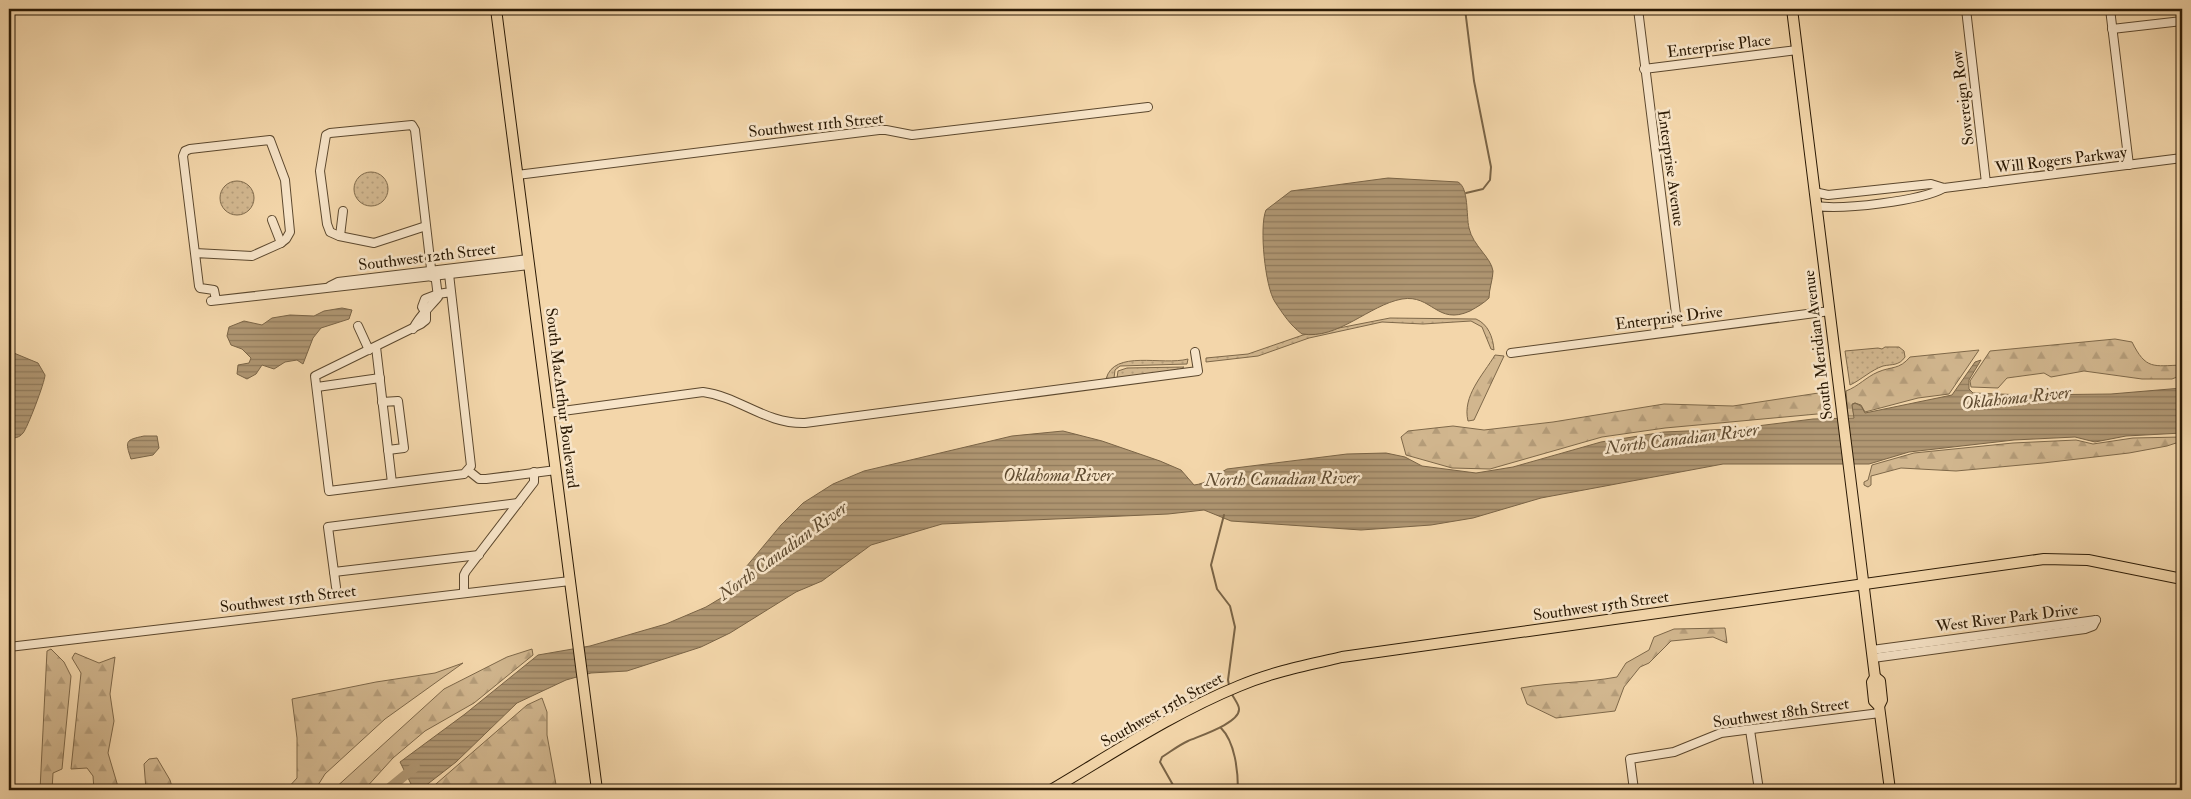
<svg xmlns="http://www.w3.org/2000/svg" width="2191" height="799" viewBox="0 0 2191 799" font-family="'IM FELL Double Pica',serif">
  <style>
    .green { fill: url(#green-dots); stroke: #7e6849 }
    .forest { fill: url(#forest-firs); stroke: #7e6849 }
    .water { fill: url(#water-rules); stroke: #7a6446 }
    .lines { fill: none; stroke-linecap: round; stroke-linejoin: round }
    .stream { stroke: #7a6446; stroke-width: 2 }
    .river { stroke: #af9672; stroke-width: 10 }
    .minor-casing { stroke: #5c482e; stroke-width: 10 }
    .major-casing { stroke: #2a1904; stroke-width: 12 }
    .minor { stroke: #f7e4c8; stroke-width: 8 }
    .major { stroke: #f3d6aa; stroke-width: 10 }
    .labels { text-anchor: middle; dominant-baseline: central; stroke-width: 5; stroke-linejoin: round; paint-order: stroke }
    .street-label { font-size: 16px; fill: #2a1904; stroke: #f7e4c8 }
    .water-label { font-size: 18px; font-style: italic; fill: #5f4b30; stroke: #f7e4c8 }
  </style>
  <defs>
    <pattern id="green-dots" width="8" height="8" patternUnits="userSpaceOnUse" patternTransform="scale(1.25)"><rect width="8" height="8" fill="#d1b68e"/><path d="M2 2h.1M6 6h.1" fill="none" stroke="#b49c79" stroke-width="1.8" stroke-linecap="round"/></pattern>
    <pattern id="forest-firs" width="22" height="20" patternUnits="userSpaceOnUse" patternTransform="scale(1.25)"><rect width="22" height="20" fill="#d1b68e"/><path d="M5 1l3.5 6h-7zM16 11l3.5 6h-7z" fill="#b49c79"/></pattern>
    <pattern id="water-rules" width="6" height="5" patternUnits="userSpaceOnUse" patternTransform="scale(1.25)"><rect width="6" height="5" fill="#af9672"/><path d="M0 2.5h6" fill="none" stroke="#8f7a5b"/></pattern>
  </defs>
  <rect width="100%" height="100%" fill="#f3d6aa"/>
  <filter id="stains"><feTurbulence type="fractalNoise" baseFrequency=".004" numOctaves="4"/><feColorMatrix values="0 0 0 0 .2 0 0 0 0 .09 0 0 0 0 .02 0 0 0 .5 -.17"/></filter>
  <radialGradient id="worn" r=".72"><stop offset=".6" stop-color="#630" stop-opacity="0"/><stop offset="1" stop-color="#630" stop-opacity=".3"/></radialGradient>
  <g class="green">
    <circle cx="371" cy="189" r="17"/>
    <circle cx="237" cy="198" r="17"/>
    <path d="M1390,318L1476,319C1488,324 1493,337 1494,350L1491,349L1482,327L1471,321L1423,324L1382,322L1309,338L1258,356L1206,362V358L1248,354L1303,335Z"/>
    <path d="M1885,347H1899L1904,351L1905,357C1899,366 1892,364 1883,366C1871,370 1861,380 1850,385L1845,351L1878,348L1882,349Z"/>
    <path d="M1188,359L1187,364L1120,366L1115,370L1114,378L1106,379C1114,349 1162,366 1188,359Z"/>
    <path d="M1184,367L1179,370L1117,378L1118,371L1127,368Z"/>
  </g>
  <g class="forest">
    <path d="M2115,339L2132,342C2146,370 2153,366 2182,365V375L2172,379H2142L2084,371L2051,377L2044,373L2007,378L1998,388L1971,387L1970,381L1990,351Z"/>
    <path d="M1979,350L1949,394L1918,398L1865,412L1861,405L1855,403L1852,404L1854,416H1848L1846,391C1859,386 1866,377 1878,372C1892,366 1899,370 1910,357Z"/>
    <path d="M1495,355L1504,356L1474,420L1468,421C1462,396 1483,375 1495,355Z"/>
    <path d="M1825,392L1828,413L1665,428L1602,437L1490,469L1452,468L1406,455L1401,437L1408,431L1453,426L1484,430L1553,422L1664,404L1733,406Z"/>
    <path d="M2182,437V441L2167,446L2129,453L2043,463L1956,471L1901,468L1871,476V485L1868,487L1864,485V482L1868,480L1872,465L1914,453L2013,443L2076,440L2093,444L2133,438Z"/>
    <path d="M1725,628L1727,643L1713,637L1671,641L1649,663L1640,667L1624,687L1615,711L1556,718L1527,704L1521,688C1553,682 1585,683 1617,677L1626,663L1649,650L1654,637L1674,629Z"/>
    <path d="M51,649L64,662L71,676L62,769L53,773L52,790H40L47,651Z"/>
    <path d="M532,649L533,655L474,703L425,731L393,758L364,790H333L444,689L507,657Z"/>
    <path d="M75,653L99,663L115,657L110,694L114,721L108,753L119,790H94L93,776L87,768L71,769L81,673L72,658Z"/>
    <path d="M463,663L385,719L325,774L315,790H286L297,778V738L292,699L376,682L435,673Z"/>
    <path d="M542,698L547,712V735L557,790H429L527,705Z"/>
    <path d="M157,758L170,780L173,790H146L144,764L149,759Z"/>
  </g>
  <g class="water">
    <path d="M1388,178L1458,182C1469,188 1466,215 1469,228C1473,246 1491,257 1493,271C1493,279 1489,289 1489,298C1484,303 1477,307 1470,311C1437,326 1432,294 1402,299C1369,305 1338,340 1302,334C1290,325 1283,314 1275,302C1265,287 1259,226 1266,210L1291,191Z"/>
    <path d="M342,308L352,310L349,319L321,328L313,338L303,364L297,360L285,362L274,369L262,365L256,374L247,379L237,374L238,365L249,363L251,358L242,349L231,345L227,336L229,327L244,321L262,325L272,318L290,315L314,316L324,311Z"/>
    <path d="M9,351L38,363L45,375C45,382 27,429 23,433C19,438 15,438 9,438Z"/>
    <path d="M1981,360L1969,380V389L1973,393L2025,395L2111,394L2182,388V433L2126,436L2095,442L2075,437L2014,440L1909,452L1869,464H1723L1541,498L1473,518L1431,525L1361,530L1231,521L1204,510L1168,514L942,524L871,545L822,581L796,592L730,633L701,647L627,671L591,673L566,680L517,703L456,762L420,790H414L400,762L465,714L538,655L590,646L666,624L706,607L731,592L745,580L746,567L781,525L803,503L833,484L864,471L1012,436L1063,431L1102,441L1160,461L1181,470L1194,485C1206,484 1216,475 1227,469L1347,454L1386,453L1405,457L1422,466L1476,473L1513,467L1601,442L1664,432L1733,429L1813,419L1854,418L1852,405L1855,403L1861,406L1865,413L1952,395L1975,362Z"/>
    <path d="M144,436H157L159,448L153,455L131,459C125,441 125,440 144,436Z"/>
  </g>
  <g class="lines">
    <g class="stream">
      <path d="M1465,9L1474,81L1491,167L1490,180L1483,189L1466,193"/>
      <path d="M1224,515L1211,565L1217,589L1230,606L1235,627L1228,680L1229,685"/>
      <path d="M1221,728C1235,742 1238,771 1238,790"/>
      <path d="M1166,790L1173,785L1160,762L1162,757C1170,752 1179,745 1188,741C1199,736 1240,723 1239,709C1239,704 1233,698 1231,692"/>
    </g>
    <path class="river" d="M387,790L415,767"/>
    <defs>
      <g id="minor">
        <path d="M1638,9L1678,330"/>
        <path d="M1966,9L1986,183"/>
        <path d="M2110,9L2129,165"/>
        <path d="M2112,29L2182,21"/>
        <path d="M1644,69L1797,50"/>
        <path d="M517,175L879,130H886L912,135L1148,107"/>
        <path d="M1814,192L1828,195L1931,184L1944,188L2182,158"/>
        <path d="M1816,206C1842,210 1921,201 1944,188"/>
        <path d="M272,220L281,243"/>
        <path d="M426,226L374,243L339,236L330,232L327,224L320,171L326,135L330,133L412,125L415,130L432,277"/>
        <path d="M340,236L343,211"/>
        <path d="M195,253L252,256L281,243L286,239L290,232L285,180L270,140L190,149L185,151L183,156L199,286L200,288L214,290L216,300"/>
        <path d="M449,274L471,466L464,474L329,491L315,376L421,324L426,320V313L422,307L425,299L438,294L451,292"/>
        <path d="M330,286L338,282L528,259"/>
        <path d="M211,301L529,265"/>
        <path d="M358,326L369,350"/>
        <path d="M413,329C419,316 429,308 438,297L435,273"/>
        <path d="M376,347L392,483"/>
        <path d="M1511,353L1830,311"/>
        <path d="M317,387L380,378"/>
        <path d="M382,402L398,401L404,448L388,450"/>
        <path d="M548,413L703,392C740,397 765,424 805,423L1198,371L1195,352"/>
        <path d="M469,471L479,479H486L556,470"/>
        <path d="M479,555L334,572L328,527L518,503"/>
        <path d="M334,572L336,587"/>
        <path d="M464,593V575L466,571L534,482V472"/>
        <path d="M9,647L570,581"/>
        <path d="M1872,650L2096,620"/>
        <path d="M1873,658L2085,629L2093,626L2096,620"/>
        <path d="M1750,730L1759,790"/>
        <path d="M1634,790L1630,759L1674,752L1721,733L1880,713"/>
      </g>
      <g id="major">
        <path d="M496,9L597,790"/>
        <path d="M1792,9L1875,677L1872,682L1874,701L1879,706L1890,790"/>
        <path d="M1875,677L1880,681L1882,700L1879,706"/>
        <path d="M1051,790C1112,754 1173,713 1239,686C1272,672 1307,665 1342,657L2044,559L2088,560L2182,579"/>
      </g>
    </defs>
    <use href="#minor" class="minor-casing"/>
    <use href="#major" class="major-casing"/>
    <use href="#minor" class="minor"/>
    <use href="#major" class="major"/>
  </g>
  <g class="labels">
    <g class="street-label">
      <text transform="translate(1719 46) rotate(-7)">Enterprise Place</text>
      <text transform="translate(1963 98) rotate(-97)">Sovereign Row</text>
      <text transform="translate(816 125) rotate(-6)">Southwest 11th Street</text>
      <text transform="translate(2061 160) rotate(-7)">Will Rogers Parkway</text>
      <text transform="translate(1671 168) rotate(82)">Enterprise Avenue</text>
      <text transform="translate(427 257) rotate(-7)">Southwest 12th Street</text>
      <text transform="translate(1669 318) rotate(-7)">Enterprise Drive</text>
      <text transform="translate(1818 345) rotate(-97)">South Meridian Avenue</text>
      <text transform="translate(562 398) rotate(83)">South MacArthur Boulevard</text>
      <text transform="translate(288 599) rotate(-7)">Southwest 15th Street</text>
      <text transform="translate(1601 606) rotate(-8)">Southwest 15th Street</text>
      <text transform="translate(2007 618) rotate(-7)">West River Park Drive</text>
      <text transform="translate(1162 710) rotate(-29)">Southwest 15th Street</text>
      <text transform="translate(1781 713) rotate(-8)">Southwest 18th Street</text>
    </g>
    <g class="water-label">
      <text transform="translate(2016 398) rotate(-6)">Oklahoma River</text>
      <text transform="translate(1682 439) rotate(-7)">North Canadian River</text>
      <text x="1058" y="475">Oklahoma River</text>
      <text transform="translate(1282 479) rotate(-1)">North Canadian River</text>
      <text transform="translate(783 551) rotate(-36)">North Canadian River</text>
    </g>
  </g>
  <rect width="2191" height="799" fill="none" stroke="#f3d6aa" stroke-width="30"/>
  <rect x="10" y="10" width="2171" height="779" fill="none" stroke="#2a1904" stroke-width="2.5"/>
  <rect x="15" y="15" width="2161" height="769" fill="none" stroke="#2a1904"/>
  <rect width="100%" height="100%" filter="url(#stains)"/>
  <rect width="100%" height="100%" fill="url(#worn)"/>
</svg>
